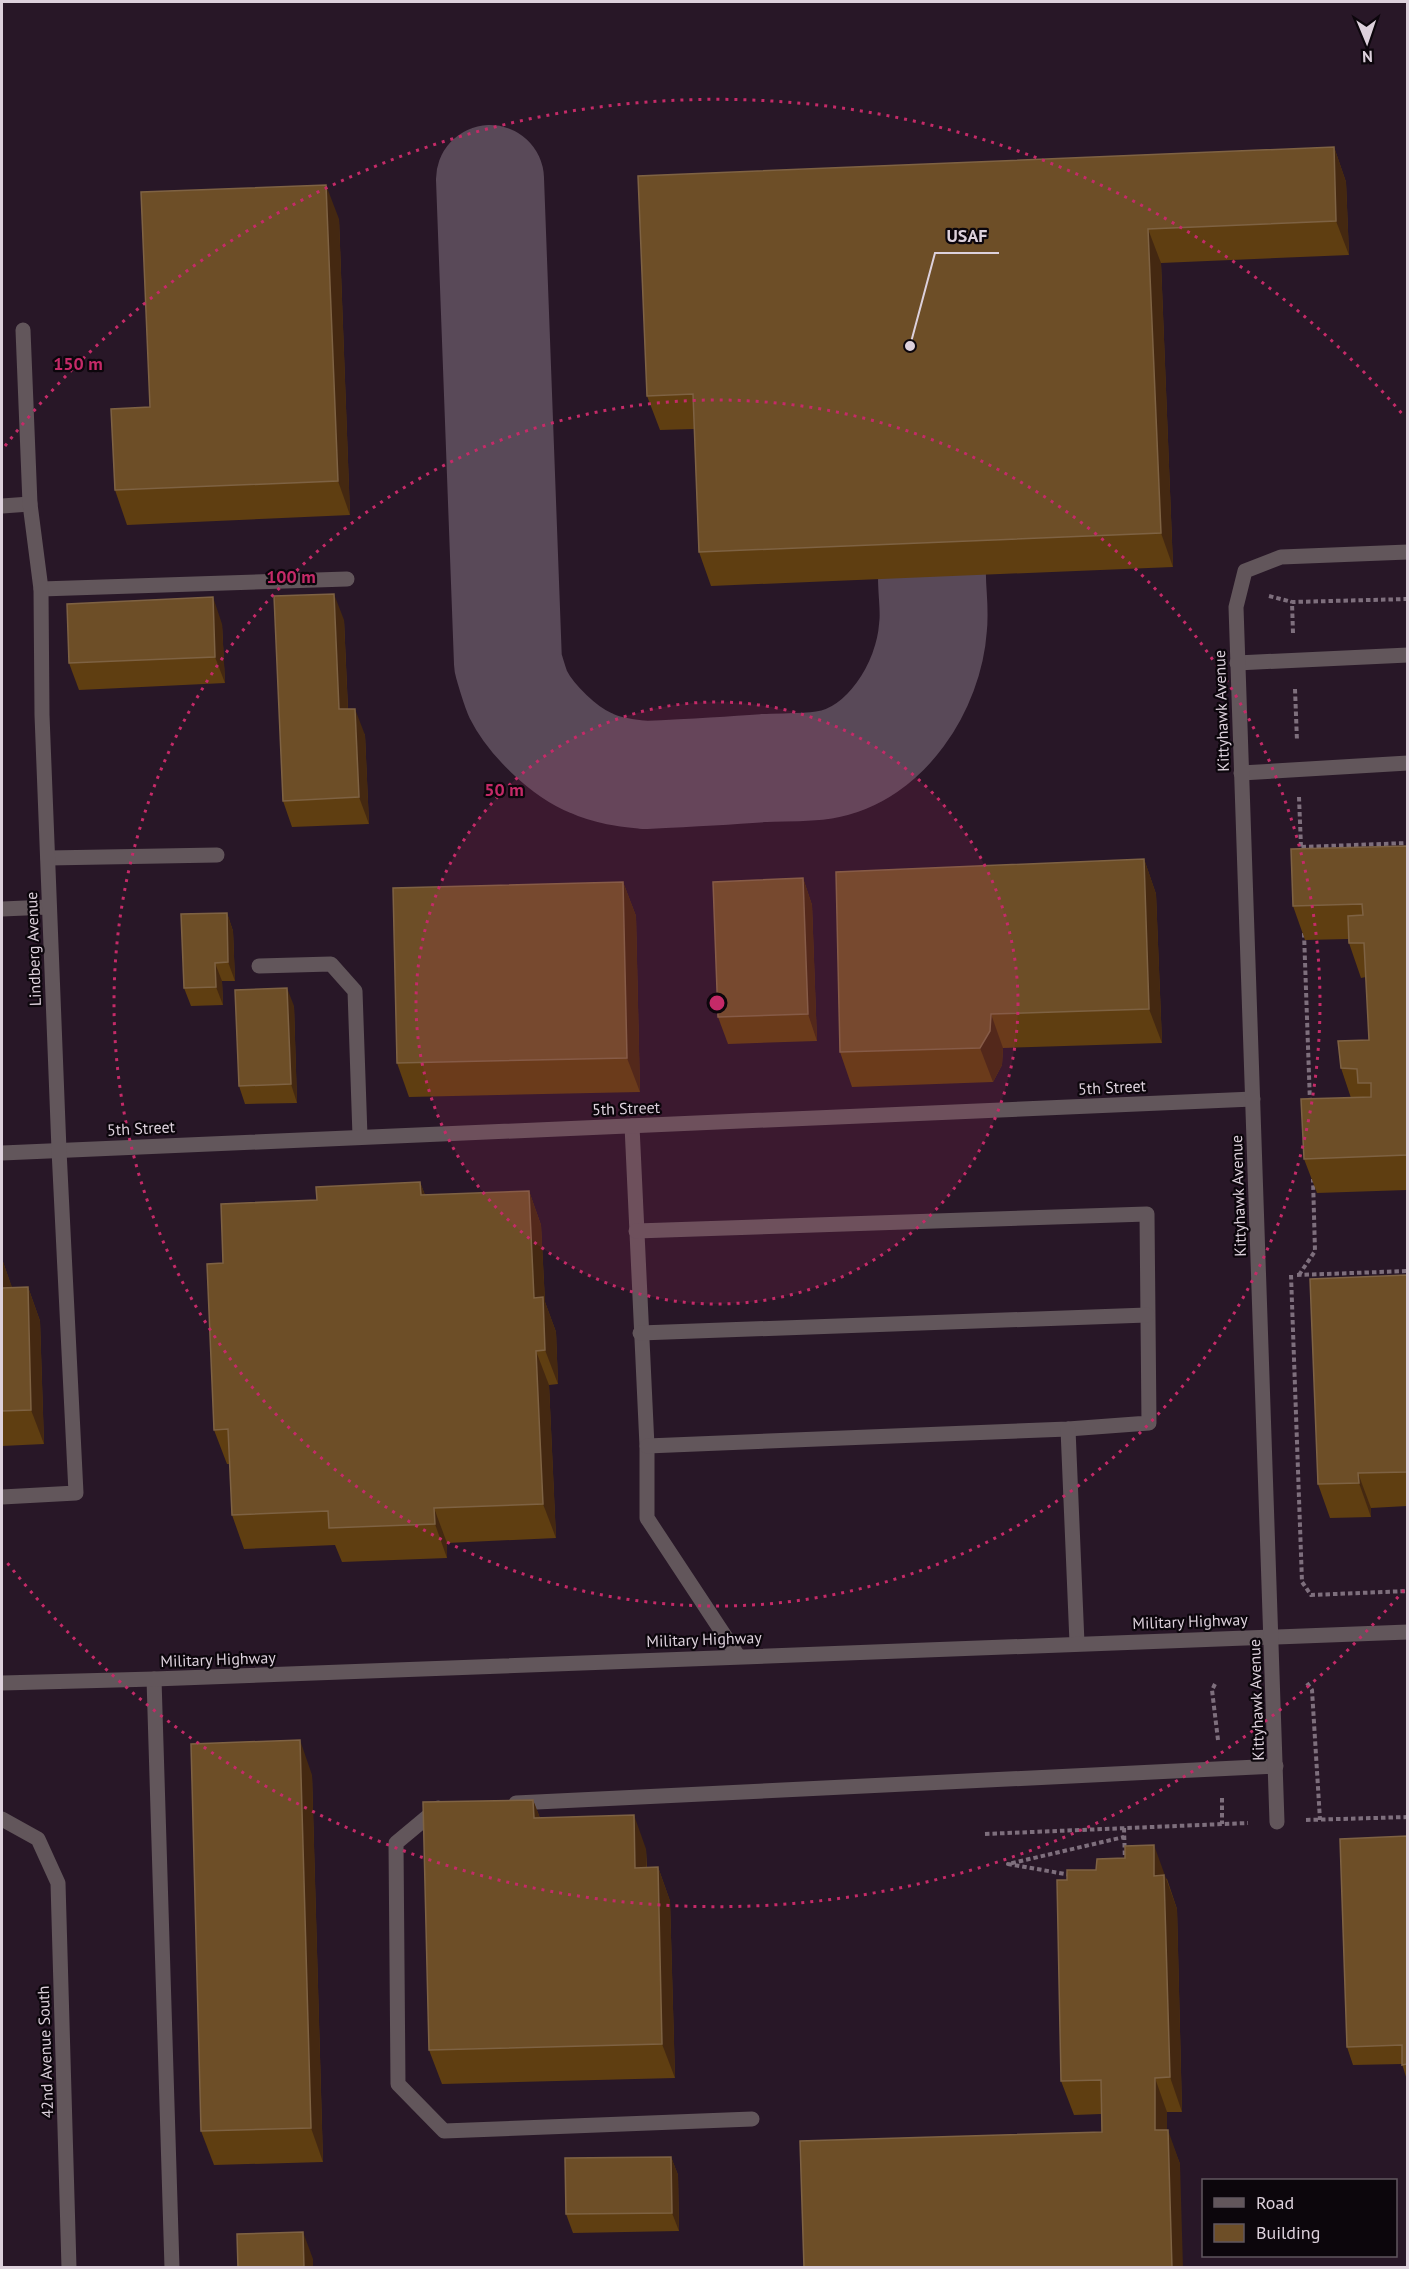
<svg xmlns="http://www.w3.org/2000/svg" width="1409" height="2269" viewBox="0 0 1409 2269" font-family="'PT Sans',sans-serif">
  <style>
    .lines { fill: none; stroke-linecap: round; stroke-linejoin: round }
    .taxiway { stroke: #594958; stroke-width: 108 }
    .path { stroke: #7e6f7d; stroke-width: 4; stroke-dasharray: 4.5 3; stroke-linecap: butt }
    .lane { stroke: #62565b; stroke-width: 15 }
    .street { stroke: #62565b; stroke-width: 15 }
    .wall { fill: #5f3e11 }
    .shaded-wall { fill: #442811 }
    .building { fill: #6d4e27; stroke: #7e6243; stroke-width: 1.5 }
    .ring { fill: none; stroke: #c52a68; stroke-width: 3; stroke-dasharray: 3 6 }
    .labels { text-anchor: middle; dominant-baseline: central; stroke-width: 4.5; stroke-linejoin: round; paint-order: stroke }
    .street-label { font-size: 16px; fill: #ddd1dc; stroke: #0c060c }
    .centre { fill: #c52a68; stroke: #0c060c; stroke-width: 3 }
    .ring-label { font-size: 18px; text-anchor: middle; font-weight: bold; fill: #c52a68; stroke: #0c060c; stroke-width: 4.5; stroke-linejoin: round; paint-order: stroke }
    .leader { fill: none; stroke: #ddd1dc; stroke-width: 2 }
    .callout-dot { fill: #ddd1dc; stroke: #0c060c; stroke-width: 2 }
    .callout-label { font-size: 18px; text-anchor: middle; font-weight: bold; fill: #ddd1dc; stroke: #0c060c; stroke-width: 4.5; stroke-linejoin: round; paint-order: stroke }
  </style>
  <rect width="100%" height="100%" fill="#281727"/>
  <g class="lines">
    <path class="taxiway" d="M490,179L508,663C511,673 514,684 518,694C531,720 564,752 591,763C608,771 627,773 645,775C685,773 724,771 764,768C784,767 804,768 824,765C886,755 929,686 933,627C935,611 932,593 932,577"/>
    <g class="path">
      <path d="M1269,596L1292,602"/>
      <path d="M1293,633L1292,602L1408,599"/>
      <path d="M1295,689L1297,741"/>
      <path d="M1299,797L1301,847"/>
      <path d="M1301,854V847L1408,843"/>
      <path d="M1304,933L1310,1103"/>
      <path d="M1291,1275L1302,1582L1311,1595L1408,1591"/>
      <path d="M1297,1275L1408,1271"/>
      <path d="M1299,1275L1315,1251L1313,1179"/>
      <path d="M1307,1683L1312,1690L1320,1820"/>
      <path d="M1215,1684L1212,1690L1218,1740"/>
      <path d="M1222,1798V1824"/>
      <path d="M1306,1820L1408,1817"/>
      <path d="M1124,1828L1125,1862"/>
      <path d="M985,1834L1248,1823"/>
      <path d="M1071,1875L1008,1864L1124,1837"/>
    </g>
    <g class="lane">
      <path d="M1237,663L1408,655"/>
      <path d="M1241,773L1408,763"/>
      <path d="M48,858L217,855"/>
      <path d="M259,966L331,964L355,991L360,1136"/>
      <path d="M632,1126L647,1446V1518L738,1656"/>
      <path d="M636,1231L1147,1214L1149,1423L1068,1429L647,1446"/>
      <path d="M640,1333L1147,1315"/>
      <path d="M1068,1429L1077,1643"/>
      <path d="M516,1803L1276,1766"/>
      <path d="M438,1808L396,1843L398,2084L444,2131L752,2119"/>
    </g>
    <g class="street">
      <path d="M2,506L30,504"/>
      <path d="M41,589L347,579"/>
      <path d="M2,909L49,907"/>
      <path d="M2,1153L1253,1099"/>
      <path d="M2,1497L76,1493L59,1150L42,715L41,589L30,504L23,330"/>
      <path d="M154,1679L172,2268"/>
      <path d="M2,1683L154,1679L1408,1632"/>
      <path d="M2,1819L38,1839L58,1883L69,2268"/>
      <path d="M1277,1822L1236,607L1245,571L1281,557L1408,552"/>
    </g>
  </g>
  <g class="wall">
    <path d="M1334,147L1346,182L1349,255L1161,263L1173,567L711,586L699,552L694,429L660,430L647,396Z"/>
    <path d="M339,219L350,515L127,525L115,490Z"/>
    <path d="M344,620L348,709L365,735L369,824L292,827L283,801Z"/>
    <path d="M222,624L225,683L79,690L69,663Z"/>
    <path d="M1407,846V1190L1317,1193L1304,1159L1351,1098L1341,1068L1369,1040L1366,977L1361,978L1349,943L1348,939L1305,940L1293,906Z"/>
    <path d="M1144,859L1156,894L1162,1043L1003,1048L1002,1065L993,1082L852,1087L840,1052Z"/>
    <path d="M803,878L812,905L817,1041L728,1044L718,1017Z"/>
    <path d="M623,882L636,916L640,1092L409,1097L397,1063Z"/>
    <path d="M227,913L233,931L235,981H222L223,1005L191,1006L184,988Z"/>
    <path d="M294,1006L297,1103L245,1104L239,1086Z"/>
    <path d="M420,1182L425,1195L529,1191L541,1225L545,1302L556,1332L558,1384L549,1385L556,1538L447,1543V1558L342,1562L335,1545L244,1549L232,1515L230,1464H227L214,1430L317,1200Z"/>
    <path d="M2,1259L12,1288L28,1287L40,1321L44,1444L2,1446Z"/>
    <path d="M1407,1275V1506L1371,1508V1517L1330,1518L1318,1484Z"/>
    <path d="M312,1775L323,2162L214,2165L201,2131Z"/>
    <path d="M533,1800L540,1818L646,1849L647,1868L658,1867L670,1901L675,2078L442,2084L429,2050Z"/>
    <path d="M1407,1836V2080L1402,2064L1353,2065L1347,2047Z"/>
    <path d="M1125,1858L1167,1879L1177,1909L1182,2112H1167V2130L1180,2164L1102,2132L1101,2114L1074,2115L1061,2081L1067,1880L1096,1870Z"/>
    <path d="M671,2157L678,2175L679,2231L573,2233L566,2214Z"/>
  </g>
  <g class="shaded-wall">
    <path d="M1334,147L1346,182L1349,255L1336,221Z"/>
    <path d="M326,185L339,219L350,515L338,481Z"/>
    <path d="M1148,229L1161,263L1173,567L1161,533Z"/>
    <path d="M334,594L344,620L349,736L339,709Z"/>
    <path d="M213,597L222,624L225,683L215,657Z"/>
    <path d="M355,709L365,735L369,824L359,797Z"/>
    <path d="M1144,859L1156,894L1162,1043L1149,1009Z"/>
    <path d="M803,878L812,905L817,1041L808,1014Z"/>
    <path d="M623,882L636,916L640,1092L627,1058Z"/>
    <path d="M227,913L233,931L235,981L228,962Z"/>
    <path d="M215,963L222,981L223,1005L216,987Z"/>
    <path d="M287,988L294,1006L297,1103L291,1084Z"/>
    <path d="M991,1014L1003,1048L1002,1065L993,1082L980,1048Z"/>
    <path d="M420,1182L433,1217L421,1195Z"/>
    <path d="M529,1191L541,1225L545,1302L556,1332L558,1384L545,1350L534,1298Z"/>
    <path d="M2,1259L13,1290H2Z"/>
    <path d="M28,1287L40,1321L44,1444L31,1410Z"/>
    <path d="M536,1351L549,1385L556,1538L543,1504Z"/>
    <path d="M1358,1473L1371,1508V1517L1359,1483Z"/>
    <path d="M434,1508L447,1543V1558L435,1524Z"/>
    <path d="M300,1740L312,1775L323,2162L311,2128Z"/>
    <path d="M533,1800L546,1834L534,1818Z"/>
    <path d="M634,1815L646,1849L647,1902L635,1868Z"/>
    <path d="M1154,1845L1177,1909L1182,2112L1170,2077L1154,1876Z"/>
    <path d="M658,1867L670,1901L675,2078L662,2044Z"/>
    <path d="M1155,2078L1167,2112V2164L1155,2130Z"/>
    <path d="M1168,2130L1180,2164L1183,2268H1172Z"/>
    <path d="M671,2157L678,2175L679,2231L672,2213Z"/>
    <path d="M303,2232L313,2259V2268H304Z"/>
  </g>
  <g class="building">
    <path d="M1334,147L1336,221L1148,229L1161,533L699,552L693,394L647,396L638,176Z"/>
    <path d="M326,185L338,481L115,490L111,409L150,407L141,192Z"/>
    <path d="M334,594L339,709H355L359,797L283,801L274,596Z"/>
    <path d="M213,597L215,657L69,663L67,604Z"/>
    <path d="M1407,846V1155L1304,1159L1301,1099L1371,1097V1083H1358L1357,1069L1341,1068L1338,1041L1369,1040L1364,943H1349L1348,916L1363,915L1362,904L1293,906L1291,849Z"/>
    <path d="M1144,859L1149,1009L991,1014L990,1031L980,1048L840,1052L836,872Z"/>
    <path d="M803,878L808,1014L718,1017L713,882Z"/>
    <path d="M623,882L627,1058L397,1063L393,888Z"/>
    <path d="M227,913L228,962L215,963L216,987L184,988L181,914Z"/>
    <path d="M287,988L291,1084L239,1086L235,990Z"/>
    <path d="M420,1182L421,1195L529,1191L534,1298L543,1297L545,1350L536,1351L543,1504L434,1508L435,1524L329,1528L328,1511L232,1515L228,1429L214,1430L207,1264L223,1263L221,1204L317,1200L316,1187Z"/>
    <path d="M1407,1275V1472L1358,1473L1359,1483L1318,1484L1310,1279Z"/>
    <path d="M28,1287L31,1410L2,1411V1288Z"/>
    <path d="M300,1740L311,2128L201,2131L191,1744Z"/>
    <path d="M533,1800L534,1818L634,1815L635,1868L658,1867L662,2044L429,2050L423,1802Z"/>
    <path d="M1407,1836V2064L1402,2065V2045L1347,2047L1340,1839Z"/>
    <path d="M1154,1845V1876L1164,1875L1170,2077L1155,2078V2130H1168L1172,2268H804L800,2141L1102,2132L1101,2080L1061,2081L1057,1880H1067V1870H1096L1097,1859L1125,1858V1846Z"/>
    <path d="M671,2157L672,2213L566,2214L565,2158Z"/>
    <path d="M303,2232L304,2268H238L237,2234Z"/>
  </g>
  <circle cx="717" cy="1003" r="301" fill="#c52a68" fill-opacity=".12"/>
  <g class="ring">
    <circle cx="717" cy="1003" r="301"/>
    <circle cx="717" cy="1003" r="603"/>
    <path d="M1404 1590A904 904 0 0 1 5 1560M5 446A904 904 0 0 1 1404 416"/>
  </g>
  <g class="labels">
    <g class="street-label">
      <text transform="translate(1221 711) rotate(-92)">Kittyhawk Avenue</text>
      <text transform="translate(33 949) rotate(-92)">Lindberg Avenue</text>
      <text transform="translate(1112 1087) rotate(-3)">5th Street</text>
      <text transform="translate(626 1108) rotate(-2)">5th Street</text>
      <text transform="translate(141 1128) rotate(-3)">5th Street</text>
      <text transform="translate(1238 1196) rotate(-92)">Kittyhawk Avenue</text>
      <text transform="translate(1190 1621) rotate(-2)">Military Highway</text>
      <text transform="translate(704 1639) rotate(-2)">Military Highway</text>
      <text transform="translate(218 1659) rotate(-2)">Military Highway</text>
      <text transform="translate(1256 1700) rotate(-92)">Kittyhawk Avenue</text>
      <text transform="translate(45 2052) rotate(-92)">42nd Avenue South</text>
    </g>
  </g>
  <circle cx="717" cy="1003" r="9" class="centre"/>
  <g class="ring-label">
    <text x="78" y="370">150 m</text>
    <text x="291" y="583">100 m</text>
    <text x="504" y="796">50 m</text>
  </g>
  <path class="leader" d="M910 346L935 253H999"/>
  <circle class="callout-dot" cx="910" cy="346" r="6"/>
  <g class="callout-label">
    <text x="967" y="242">USAF</text>
  </g>
  <rect width="1409" height="2269" fill="none" stroke="#ddd1dc" stroke-width="6"/>
  <rect x="1202" y="2179" width="195" height="78" fill="#0c060c" stroke="#60575f" stroke-width="1.5"/>
  <rect x="1214" y="2198" width="30" height="9" fill="#62565b" stroke="#60575f" stroke-width="1.5"/>
  <text x="1256" y="2209" font-size="18" fill="#ddd1dc">Road</text>
  <rect x="1214" y="2224" width="30" height="18" fill="#6d4e27" stroke="#60575f" stroke-width="1.5"/>
  <text x="1256" y="2239" font-size="18" fill="#ddd1dc">Building</text>
  <g transform="translate(1367 42) rotate(178)" stroke="#0c060c" stroke-width="4.5" paint-order="stroke">
  <path d="M0-4.5L10 22L0 15L-10 22Z" fill="#ddd1dc"/>
  <text y="-9" font-size="16" font-weight="bold" text-anchor="middle" fill="#ddd1dc">N</text>
  </g>
</svg>
